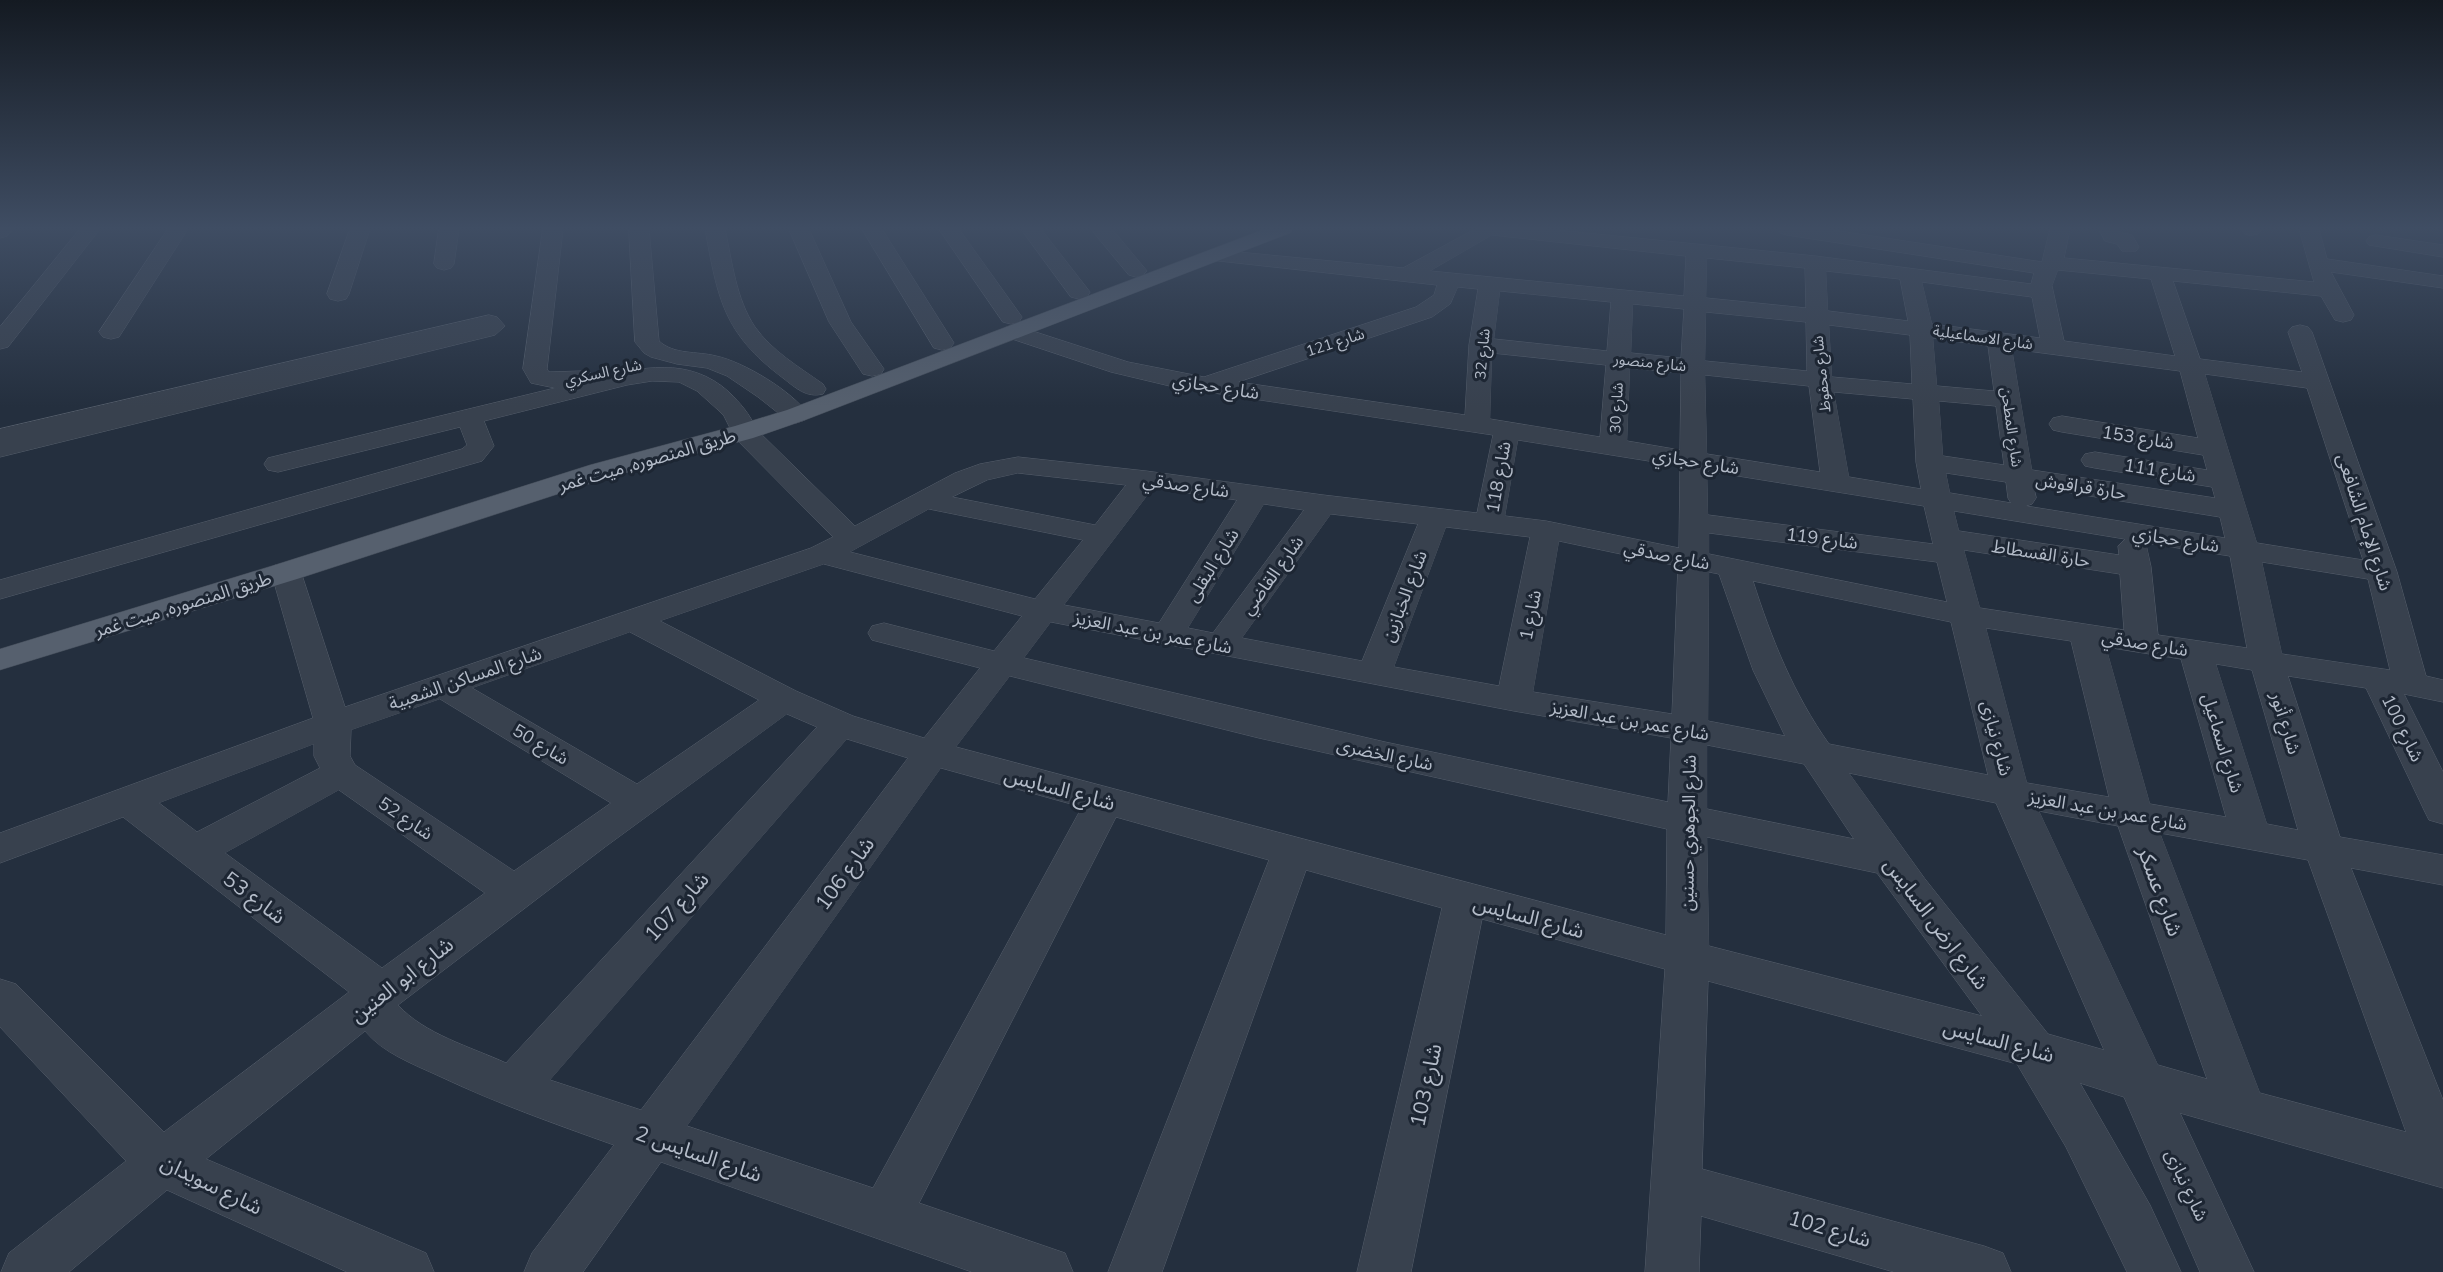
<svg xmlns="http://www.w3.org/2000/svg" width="2443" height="1272" viewBox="0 0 2443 1272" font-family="Mulish,'Noto Sans Arabic',sans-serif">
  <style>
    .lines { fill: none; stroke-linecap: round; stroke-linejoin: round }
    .minor-casing { stroke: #565f6c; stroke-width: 1 }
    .major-casing { stroke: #414a57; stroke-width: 1 }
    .minor { fill: #38414e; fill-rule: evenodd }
    .major { fill: #56606e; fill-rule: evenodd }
    .labels { text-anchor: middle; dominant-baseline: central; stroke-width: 6; stroke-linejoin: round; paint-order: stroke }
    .far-street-label { font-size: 15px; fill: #b4bcc9; stroke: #1d2633 }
    .street-label { font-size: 18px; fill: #b4bcc9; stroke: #1d2633 }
    .near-street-label { font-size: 21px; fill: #b4bcc9; stroke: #1d2633 }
  </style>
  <rect width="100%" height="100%" fill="#242f3e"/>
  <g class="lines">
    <defs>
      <g id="minor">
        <path d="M0,229H13L7,236L0,238Z"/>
        <path d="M80,229H100L8,347L0,349V327Z"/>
        <path d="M168,229H188L119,337L111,339L103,337L99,332Z"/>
        <path d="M350,229H370L349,294L346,299L338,301L330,299L327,294Z"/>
        <path d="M439,229H459L454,264L451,268L444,270L437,268L434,264Z"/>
        <path d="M543,229H563L547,369L549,372L582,371L591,373L594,379C641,367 689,356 729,392C740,403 750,414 756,429L855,526L955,473L980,464L1018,457L1146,471L1323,495L1477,513L1493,435L1174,387L1111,372L1006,337L1002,332L1006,327L1014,325L1128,362L1204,377L1416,307L1434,295L1437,285L1210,260L1207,256L1210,252L1217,250L1403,268L1475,229H1546L1815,256L2031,284L2034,273L1787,235L1780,233L1777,229H1826L2042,262L2050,229H2070L2064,258L2314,282L2299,229H2319L2327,259L2443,276V288L2331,272L2354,315L2351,320L2343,322L2335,320L2321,296L2173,281L2200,359L2302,372L2288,332L2292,327L2300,325L2308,327L2312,332L2397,572L2426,676L2443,680V702L2404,694L2443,772V824L2429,820L2424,810L2366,688L2288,676L2340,837L2443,855V885L2351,868L2443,1100V1188L2180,1113L2254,1272H2200L2124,1097L2080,1083L2150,1205L2181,1272H2127L2066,1147L2017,1064L1708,981L1702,1169L1984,1246L2003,1253L2011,1272H1894L1701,1216L1699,1272H1645L1665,969L1482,919L1411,1272H1357L1442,908L1306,870L1162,1272H1108L1269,860L1116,817L919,1203L1065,1253L1073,1272H972L661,1162L583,1272H524L532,1253L614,1145C555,1124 496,1103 439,1076C413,1064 383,1053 365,1031L206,1159L426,1253L434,1272H347L167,1190L69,1272H1L9,1253L126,1161L0,1027V979L16,984L164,1132L349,992L123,817L0,863V833L313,718L271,572L275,565L286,563L297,565L301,572L345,707L811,548L833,537L735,438L724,416L717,409L697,391L679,382L652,381L627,385L484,421L494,446L482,461L0,599V580L462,449L467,445L460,427L278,472L268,470L264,464L268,458L555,388L531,383L523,369ZM1492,235L1686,256L1684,296L1430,271ZM1707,258L1805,268L1806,308L1706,298ZM2058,270L2151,279L2175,356L2064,341L2052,286ZM1826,271L1900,279L1908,321L1828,311ZM1922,282L2032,297L2040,338L1932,324ZM1458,287L1478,289L1469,345L1465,415L1238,382L1432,317L1450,304ZM1500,291L1611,302L1607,351L1494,339ZM1633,304L1684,309L1681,358L1631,353ZM1706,312L1806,322L1807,371L1705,361ZM1829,325L1910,335L1912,384L1832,377ZM1933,338L1988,346L1994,391L1937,386ZM2012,349L2180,371L2198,438L2062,416L2053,418L2049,424L2053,430L2062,432L2203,455L2207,470L2095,452L2085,454L2081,460L2085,466L2095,468L2212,487L2215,498L2032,470ZM1492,353L1606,365L1600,437L1490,419ZM1630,368L1681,373L1680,450L1627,441ZM2205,374L2307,388L2363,560L2257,543ZM1705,375L1809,386L1820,472L1707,454ZM1834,392L1913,399L1916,462L1921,489L1849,477ZM1939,401L1996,406L2004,465L1943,456ZM1518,440L1680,466L1679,548L1546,521L1505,516ZM1707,471L1924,506L1933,544L1708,515ZM1018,473L1126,485L1095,525L952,497L987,480ZM1946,473L2006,482L2008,498L2011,503L1950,493ZM2034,487L2220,517L2225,538L2026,506L2032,504L2036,498ZM1153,488L1237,500L1159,623L1064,605ZM1264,504L1304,510L1213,633L1188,628ZM929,509L1083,540L1035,599L850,552ZM1954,511L2125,539L2118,546L2119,555L1959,531ZM1331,514L1418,524L1362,661L1242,638ZM1446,527L1530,537L1499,686L1394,667ZM1709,533L1937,562L1947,602L1709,554ZM1559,541L1678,566L1672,714L1533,692ZM2146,543L2230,556L2247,648L2158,635L2151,567ZM1964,550L2120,574L2124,630L1980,608ZM2262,562L2368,579L2390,670L2282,654ZM824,564L1022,616L994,651L884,623L872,626L868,633L872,640L980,668L924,738L853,716L796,691L660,621ZM1709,572L1719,574L1753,670L1785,736L1708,721ZM1753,581L1951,622L1988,775L1829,744C1794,695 1771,638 1753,581ZM1051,622L1514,711L1671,738L1668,802L1385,742L1024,658ZM1986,628L2071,641L2109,797L2027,783ZM630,632L759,700L637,784L472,688ZM2106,647L2181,659L2226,817L2150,804ZM2216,664L2252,670L2298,830L2267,824ZM1010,676L1259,738L1667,829L1666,935L956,747ZM440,699L611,803L514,871L355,765L350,756L351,730ZM787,714L817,727L506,1063C471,1047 424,1034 398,1005L605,847ZM847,739L908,758L641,1110L550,1080ZM314,744V756L320,768L197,832L159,803ZM1707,745L1804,764L1854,839L1707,809ZM941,768L1082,807L873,1188L687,1126ZM1849,773L1996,803L2104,1050L2048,1034L1925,879ZM339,790L485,893L382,968L225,853ZM2039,811L2118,826L2207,1079L2158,1065ZM2160,833L2308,860L2406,1132L2260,1093ZM1707,837L1877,873L1982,1016L1709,946Z"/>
        <path d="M629,229H649L659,341C674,355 697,351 716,356C744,362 792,391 809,415L805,420L796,423L787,420L758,397L727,376L707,368L677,364L651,357L644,353L635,342Z"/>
        <path d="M705,229H725C732,261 736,299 755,327C772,351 799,367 823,384L826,389L823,394C806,398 796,388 783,378C723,333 718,299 705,229Z"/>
        <path d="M789,229H809L851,322L884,369L881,374L872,376L863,374L829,322Z"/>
        <path d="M862,229H882L954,343L950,348L942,350L934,348Z"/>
        <path d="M939,229H959L1022,317L1019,322L1011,324L1003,322Z"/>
        <path d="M1021,229H1041L1090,292L1087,297L1079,299L1071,297Z"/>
        <path d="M1091,229H1112L1147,271L1143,275L1136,277L1129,275Z"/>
        <path d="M2099,229H2117L2119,232L2132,235L2139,247L2136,251H2122L2117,244L2105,241Z"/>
        <path d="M2240,229H2260L2261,230L2258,234C2250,236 2245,236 2240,229Z"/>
        <path d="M2376,235L2443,245V257L2369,245L2366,241L2369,237Z"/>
        <path d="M489,315L497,317L505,326L495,335L0,457V429Z"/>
      </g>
      <path id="major" d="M1265,229H1293L1290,233L805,420L753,438L610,477L297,579L0,670V649L275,565L590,465L735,426L787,410Z"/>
    </defs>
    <use href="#minor" class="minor-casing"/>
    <use href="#major" class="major-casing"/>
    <use href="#minor" class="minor"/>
    <use href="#major" class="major"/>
  </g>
  <linearGradient id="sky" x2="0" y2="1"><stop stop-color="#141a22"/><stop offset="0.56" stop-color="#3f4d63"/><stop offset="1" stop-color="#3f4d63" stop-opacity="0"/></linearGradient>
  <rect width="2443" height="407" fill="url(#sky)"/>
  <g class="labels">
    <g class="far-street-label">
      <text transform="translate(1983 337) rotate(8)">شارع الاسماعيلية</text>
      <text transform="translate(1335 342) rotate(-18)">شارع 121</text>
      <text transform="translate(1482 354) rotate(-85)">شارع 32</text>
      <text transform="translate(1650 362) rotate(6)">شارع منصور</text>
      <text transform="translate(603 372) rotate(-12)">شارع السكري</text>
      <text transform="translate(1821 374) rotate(-96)">شارع محفوظ</text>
      <text transform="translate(1616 408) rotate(-87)">شارع 30</text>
      <text transform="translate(2012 427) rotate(82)">شارع المطحن</text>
    </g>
    <g class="street-label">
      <text transform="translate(1216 386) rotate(9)">شارع حجازي</text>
      <text transform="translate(2138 437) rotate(9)">شارع 153</text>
      <text transform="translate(647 460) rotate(-16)">طريق المنصوره, ميت غمر</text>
      <text transform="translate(1696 461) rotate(9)">شارع حجازي</text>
      <text transform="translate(2160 470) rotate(9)">شارع 111</text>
      <text transform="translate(1498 477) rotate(-80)">شارع 118</text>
      <text transform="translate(1186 485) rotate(8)">شارع صدقي</text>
      <text transform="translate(2081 486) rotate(9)">حارة قراقوش</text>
      <text transform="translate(2365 522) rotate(72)">شارع الإمام الشافعى</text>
      <text transform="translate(1822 538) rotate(7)">شارع 119</text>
      <text transform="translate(2176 539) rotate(9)">شارع حجازي</text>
      <text transform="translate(2041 553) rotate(9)">حارة الفسطاط</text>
      <text transform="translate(1667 555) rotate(11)">شارع صدقي</text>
      <text transform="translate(1212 565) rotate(-58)">شارع البقلى</text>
      <text transform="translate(1272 575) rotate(-54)">شارع القاضي</text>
      <text transform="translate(1404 596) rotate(-69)">شارع الخبازين</text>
      <text transform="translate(183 604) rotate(-17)">طريق المنصوره, ميت غمر</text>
      <text transform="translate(1530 615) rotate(-79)">شارع 1</text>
      <text transform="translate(1153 632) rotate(11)">شارع عمر بن عبد العزيز</text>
      <text transform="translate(2145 643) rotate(9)">شارع صدقي</text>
      <text transform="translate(465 678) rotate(-19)">شارع المساكن الشعبية</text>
      <text transform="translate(1630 720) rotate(10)">شارع عمر بن عبد العزيز</text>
      <text transform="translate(2286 723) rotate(73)">شارع أنور</text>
      <text transform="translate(2403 728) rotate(64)">شارع 100</text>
      <text transform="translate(1997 738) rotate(75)">شارع نيازى</text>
      <text transform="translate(2223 743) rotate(73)">شارع اسماعيل</text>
      <text transform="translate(541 744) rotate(31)">شارع 50</text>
      <text transform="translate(1385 754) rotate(12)">شارع الخضرى</text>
      <text transform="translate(2108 810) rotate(10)">شارع عمر بن عبد العزيز</text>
      <text transform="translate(406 818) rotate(34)">شارع 52</text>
      <text transform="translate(1688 833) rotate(-89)">شارع الجوهري حسنين</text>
      <text transform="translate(2187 1185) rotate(65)">شارع نيازى</text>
    </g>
    <g class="near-street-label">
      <text transform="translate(1060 788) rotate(15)">شارع السايس</text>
      <text transform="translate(844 873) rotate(-54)">شارع 106</text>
      <text transform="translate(2161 891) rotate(70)">شارع عسكر</text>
      <text transform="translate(255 897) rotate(37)">شارع 53</text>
      <text transform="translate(676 906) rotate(-48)">شارع 107</text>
      <text transform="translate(1529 916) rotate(15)">شارع السايس</text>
      <text transform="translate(1937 923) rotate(53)">شارع ارض السايس</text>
      <text transform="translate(401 979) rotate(-38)">شارع ابو العنين</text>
      <text transform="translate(1999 1040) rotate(15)">شارع السايس</text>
      <text transform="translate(1425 1085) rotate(-78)">شارع 103</text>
      <text transform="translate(699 1153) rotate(19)">شارع السايس 2</text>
      <text transform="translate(212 1184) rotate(26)">شارع سويدان</text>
      <text transform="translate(1830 1228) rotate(16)">شارع 102</text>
    </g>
  </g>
</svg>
